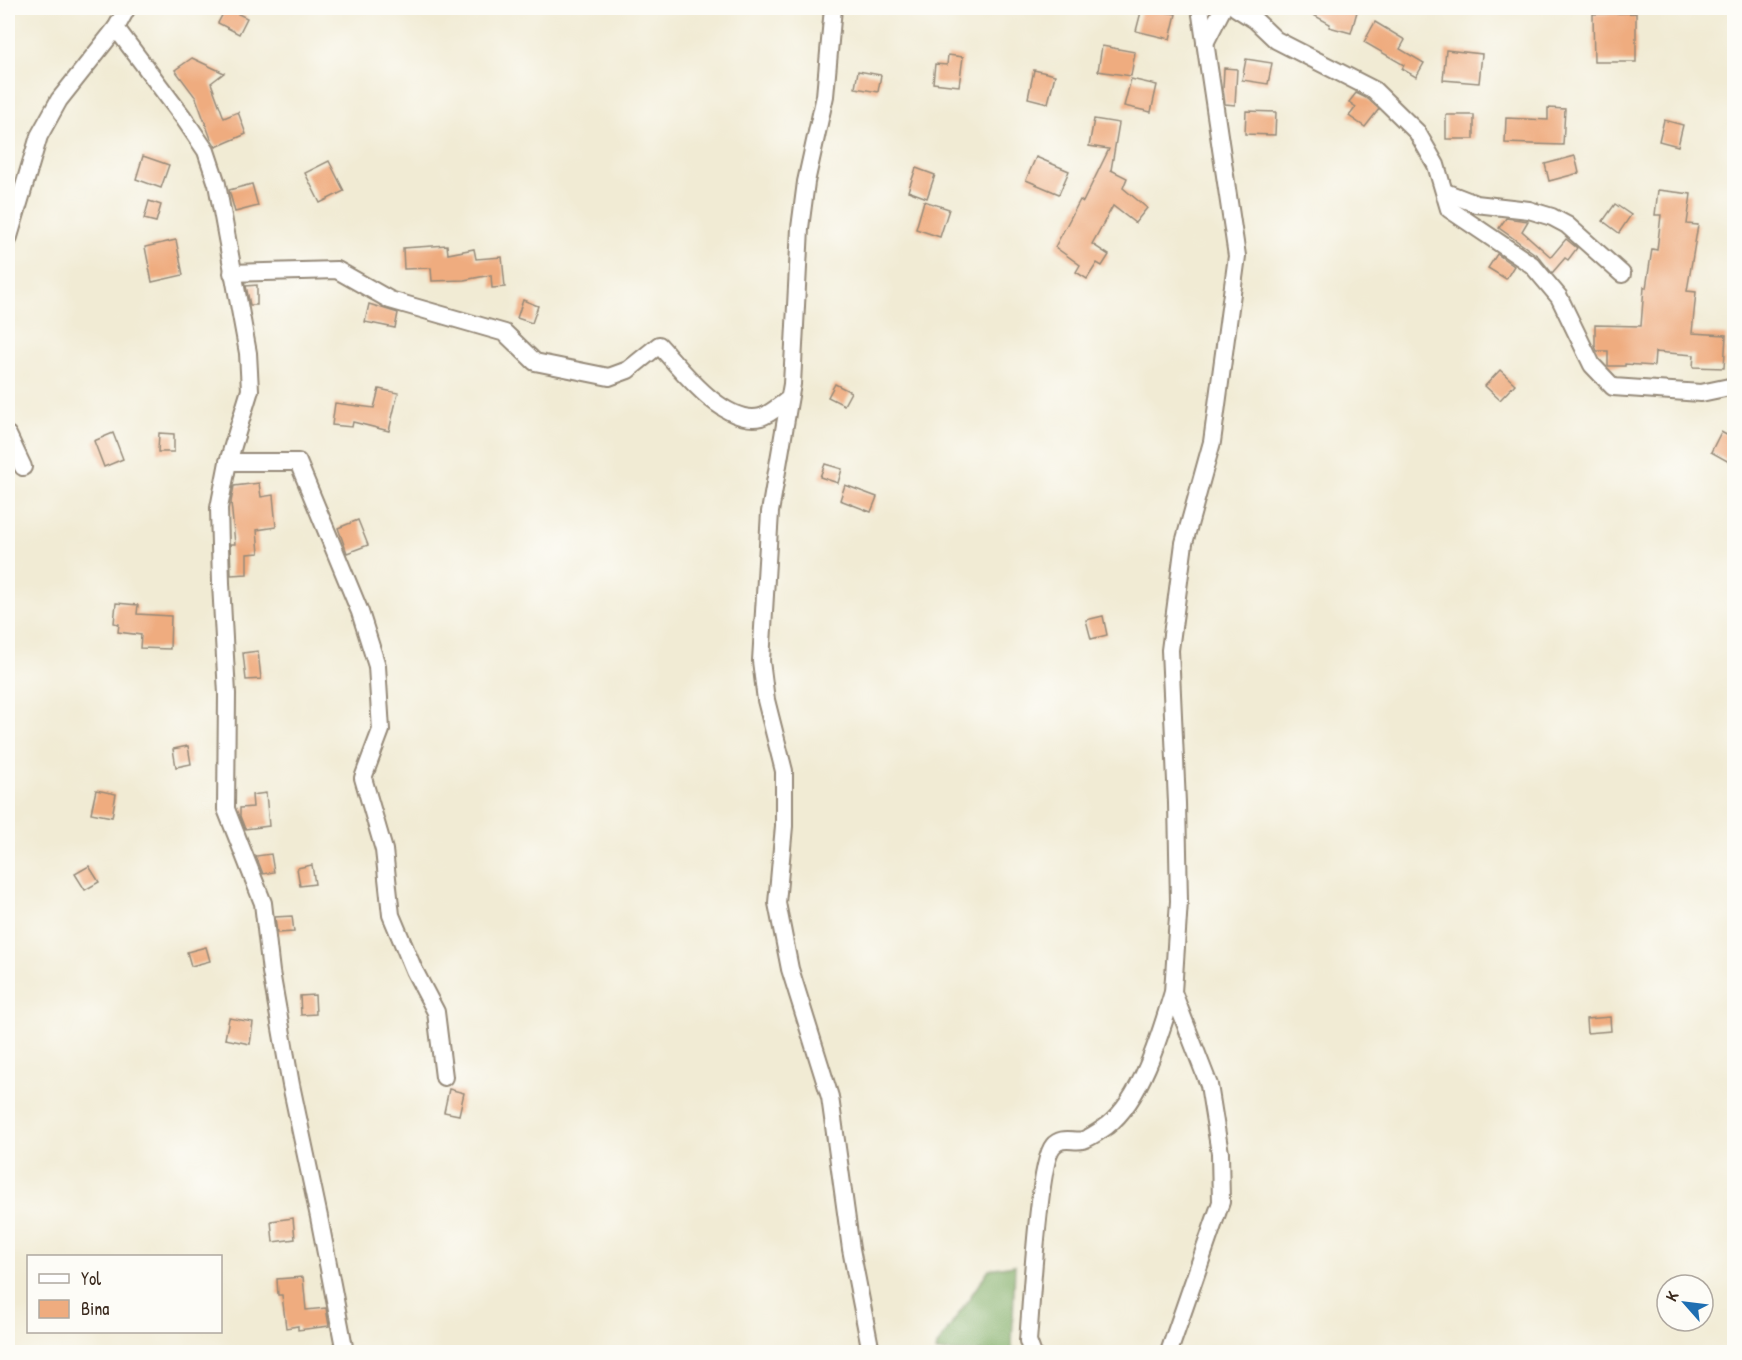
<svg xmlns="http://www.w3.org/2000/svg" width="1742" height="1360" viewBox="0 0 1742 1360" font-family="'Patrick Hand',sans-serif">
  <style>
    .forest { fill: #7daa62; stroke: #5c6a40; stroke-width: 1.5 }
    .building { fill: #efac7f }
    .lines { fill: none; stroke-linecap: round; stroke-linejoin: round }
    .minor-casing { stroke: #968a79; stroke-width: 20 }
    .minor { stroke: #fff; stroke-width: 16 }
  </style>
  <rect width="100%" height="100%" fill="#fdfcf7"/>
  <filter id="ink" filterUnits="userSpaceOnUse"><feTurbulence type="fractalNoise" baseFrequency=".0167" numOctaves="2"/><feDisplacementMap in="SourceGraphic" scale="12" xChannelSelector="R" yChannelSelector="G"/><feConvolveMatrix kernelMatrix="1 2 1 2 8 2 1 2 1" color-interpolation-filters="sRGB"/></filter>
  <filter id="wash" filterUnits="userSpaceOnUse"><feTurbulence type="fractalNoise" baseFrequency=".008" numOctaves="4" result="noise"/><feDisplacementMap in="SourceGraphic" scale="24" xChannelSelector="R" yChannelSelector="G"/><feGaussianBlur stdDeviation="1.35" result="paint"/><feColorMatrix in="noise" values="0 0 0 0 0 0 0 0 0 0 0 0 0 0 0 0 0 1.4 0 .05"/><feComposite in="paint" operator="in"/></filter>
  <g filter="url(#wash)">
    <rect width="100%" height="100%" fill="#f1ebd4"/>
    <path class="forest" d="M1015,1265L1012,1347L1014,1352H936L937,1346L989,1269Z"/>
    <g id="blocks">
      <g class="building">
        <path d="M226,8L247,18L239,34L218,23Z"/>
        <path d="M1142,8L1176,14L1170,39L1136,31Z"/>
        <path d="M1301,8H1358L1351,33L1329,27L1330,24Z"/>
        <path d="M1636,13V62H1594L1593,14Z"/>
        <path d="M1375,22L1405,40L1400,49L1424,63L1416,77L1402,69L1404,65L1364,42Z"/>
        <path d="M1102,46L1135,52L1131,76L1098,71Z"/>
        <path d="M1446,50L1482,54L1479,83L1443,80Z"/>
        <path d="M948,55L963,57L959,86L933,83L935,64L947,65Z"/>
        <path d="M192,58L224,73L211,83L224,118L238,112L246,134L216,147L211,139L196,98L175,70Z"/>
        <path d="M1246,59L1272,63L1268,84L1242,80Z"/>
        <path d="M1224,68L1237,69L1235,105L1225,104L1223,89Z"/>
        <path d="M1034,70L1055,75L1048,103L1028,98Z"/>
        <path d="M858,71L881,75L878,92L855,88Z"/>
        <path d="M1131,79L1157,85L1151,112L1124,106Z"/>
        <path d="M1356,93L1368,99L1379,109L1365,127L1349,116L1356,107L1349,102Z"/>
        <path d="M1548,108L1565,109L1563,145L1505,143L1506,118L1548,120Z"/>
        <path d="M1246,111L1276,112L1275,135L1245,134Z"/>
        <rect x="1446" y="115" width="28" height="24"/>
        <path d="M1094,119L1119,123L1111,170L1127,178L1123,188L1147,208L1135,223L1113,206L1092,244L1109,255L1102,266L1097,263L1087,279L1076,272L1080,265L1055,247L1080,200L1083,202L1109,149L1089,146Z"/>
        <path d="M1664,120L1683,125L1678,146L1659,141Z"/>
        <path d="M143,156L169,165L161,188L136,179Z"/>
        <path d="M1575,156L1579,173L1549,181L1545,164Z"/>
        <path d="M1036,157L1069,171L1059,194L1026,180Z"/>
        <path d="M329,161L344,191L320,203L305,173Z"/>
        <path d="M916,168L935,175L927,198L908,191Z"/>
        <path d="M252,184L258,206L235,212L229,190Z"/>
        <path d="M1658,190L1691,194L1687,224L1698,225L1687,291L1696,292L1692,333L1726,335L1724,368L1693,367L1694,355L1655,352L1654,366L1625,364V366H1608V351H1597L1595,346V325L1641,326L1644,287L1646,288L1652,249L1657,250L1661,215H1655Z"/>
        <path d="M149,201L161,205L156,222L144,219Z"/>
        <path d="M924,201L949,209L940,237L916,229Z"/>
        <path d="M1615,204L1631,215L1619,233L1603,221Z"/>
        <path d="M1506,218L1528,221L1522,231L1551,257L1566,239L1577,248L1568,260L1565,258L1552,273L1538,256L1499,228Z"/>
        <path d="M176,240L183,275L152,282L145,247Z"/>
        <path d="M447,245L448,254L474,249L476,259L502,257L505,287L492,288L491,275L464,280L432,281L431,268L404,269L403,248Z"/>
        <path d="M1497,254L1514,266L1506,279L1488,268Z"/>
        <path d="M257,285V305H250L246,286Z"/>
        <path d="M523,300L538,306L532,323L517,318Z"/>
        <path d="M369,304L398,313L395,328L365,322Z"/>
        <path d="M1500,370L1515,384L1500,400L1485,386Z"/>
        <path d="M835,384L851,392L844,405L828,397Z"/>
        <path d="M379,389L398,393L389,431L353,422L352,427L332,425L335,403L374,408Z"/>
        <path d="M1721,432L1734,439V451L1729,462L1711,452Z"/>
        <path d="M113,433L123,459L104,467L94,441Z"/>
        <path d="M159,433L174,434V452H158Z"/>
        <path d="M825,464L842,469L838,483L820,477Z"/>
        <path d="M259,483L261,497L273,495L276,527L257,530L259,553L247,554V574L231,575L230,544H235L231,502L234,486Z"/>
        <path d="M845,485L877,497L871,512L840,500Z"/>
        <path d="M358,520L368,545L347,553L338,528Z"/>
        <path d="M116,603L138,605L137,614L171,616L170,649L140,648L141,635L118,632L119,624L114,623Z"/>
        <path d="M1103,616L1107,635L1091,639L1086,620Z"/>
        <path d="M258,651L261,679L246,680L243,653Z"/>
        <path d="M188,746L191,764L176,767L173,749Z"/>
        <path d="M96,790L116,794L112,817L91,813Z"/>
        <path d="M266,793L269,826L245,829L240,816V808L253,807L252,795Z"/>
        <path d="M271,854L274,872L263,874L256,856Z"/>
        <path d="M312,865L315,884L300,886L297,868Z"/>
        <path d="M89,866L99,882L85,890L75,874Z"/>
        <path d="M292,916L294,932L277,933L275,917Z"/>
        <path d="M206,947L210,961L191,966L187,952Z"/>
        <path d="M315,995L316,1014L301,1015L300,996Z"/>
        <path d="M1610,1017L1611,1031L1587,1033L1586,1019Z"/>
        <path d="M229,1018L253,1022L250,1044L225,1039Z"/>
        <path d="M449,1089L464,1093L459,1115L444,1112Z"/>
        <path d="M293,1218L295,1239L273,1242L271,1221Z"/>
        <path d="M303,1277L306,1310L326,1308L329,1326L298,1330V1326L286,1328L282,1295H278L277,1279Z"/>
      </g>
    </g>
  </g>
  <g filter="url(#ink)">
    <use href="#blocks" fill-opacity="0" stroke="#968a79" stroke-width="1.5"/>
    <g class="lines">
      <defs>
        <g id="minor">
          <path d="M833,8L825,96L806,182L800,228L792,384L770,512L761,661L766,700L784,771V826L777,903L790,969L830,1097L851,1249L871,1352"/>
          <path d="M1236,8L1255,20L1276,40L1374,90L1417,132L1436,165L1449,209L1532,265L1559,297L1592,365L1613,387L1701,393L1734,386"/>
          <path d="M116,28L183,117L206,151L217,184L248,353L250,390L228,462L219,508L221,583L227,694L226,809L263,903L271,972L291,1085L319,1217L345,1352"/>
          <path d="M1205,43L1223,8"/>
          <path d="M1445,192L1476,204L1529,210L1552,217L1567,225L1622,274"/>
          <path d="M8,240L39,136L59,100L116,28L127,8"/>
          <path d="M232,273L337,270L390,300L505,333L535,362L609,377L628,370L659,345C681,369 724,426 761,417C771,414 781,404 789,399"/>
          <path d="M8,435L23,467"/>
          <path d="M228,462H298L360,612L377,666L381,730L363,778L384,850L391,915L414,970L436,1012L444,1077"/>
          <path d="M1032,1352L1028,1341C1031,1309 1038,1163 1053,1146C1061,1136 1073,1142 1083,1140C1090,1138 1101,1130 1107,1126C1142,1099 1161,1032 1173,992"/>
          <path d="M1169,1352L1221,1202L1220,1153L1209,1085L1173,992L1179,901L1177,803L1170,650L1184,543L1212,442L1237,256L1200,8"/>
        </g>
      </defs>
      <use href="#minor" class="minor-casing"/>
      <use href="#minor" class="minor"/>
    </g>
  </g>
  <rect width="1742" height="1360" fill="none" stroke="#fdfcf7" stroke-width="30"/>
  <rect x="27" y="1255" width="195" height="78" fill="#fdfcf7" stroke="#afa8a0" stroke-width="1.5"/>
  <rect x="39" y="1274" width="30" height="9" fill="#ffffff" stroke="#afa8a0" stroke-width="1.5"/>
  <text x="81" y="1285" font-size="18" fill="#3b2a1e">Yol</text>
  <rect x="39" y="1300" width="30" height="18" fill="#efac7f" stroke="#afa8a0" stroke-width="1.5"/>
  <text x="81" y="1315" font-size="18" fill="#3b2a1e">Bina</text>
  <g transform="translate(1685 1303) rotate(298)"><circle r="28" fill="#fdfcf7" stroke="#afa8a0" stroke-width="1.5"/>
  <path d="M0-4.5L10 22L0 15L-10 22Z" fill="#1f6fb2"/>
  <text y="-9" font-size="16" font-weight="bold" text-anchor="middle" fill="#3b2a1e">K</text>
  </g>
</svg>
